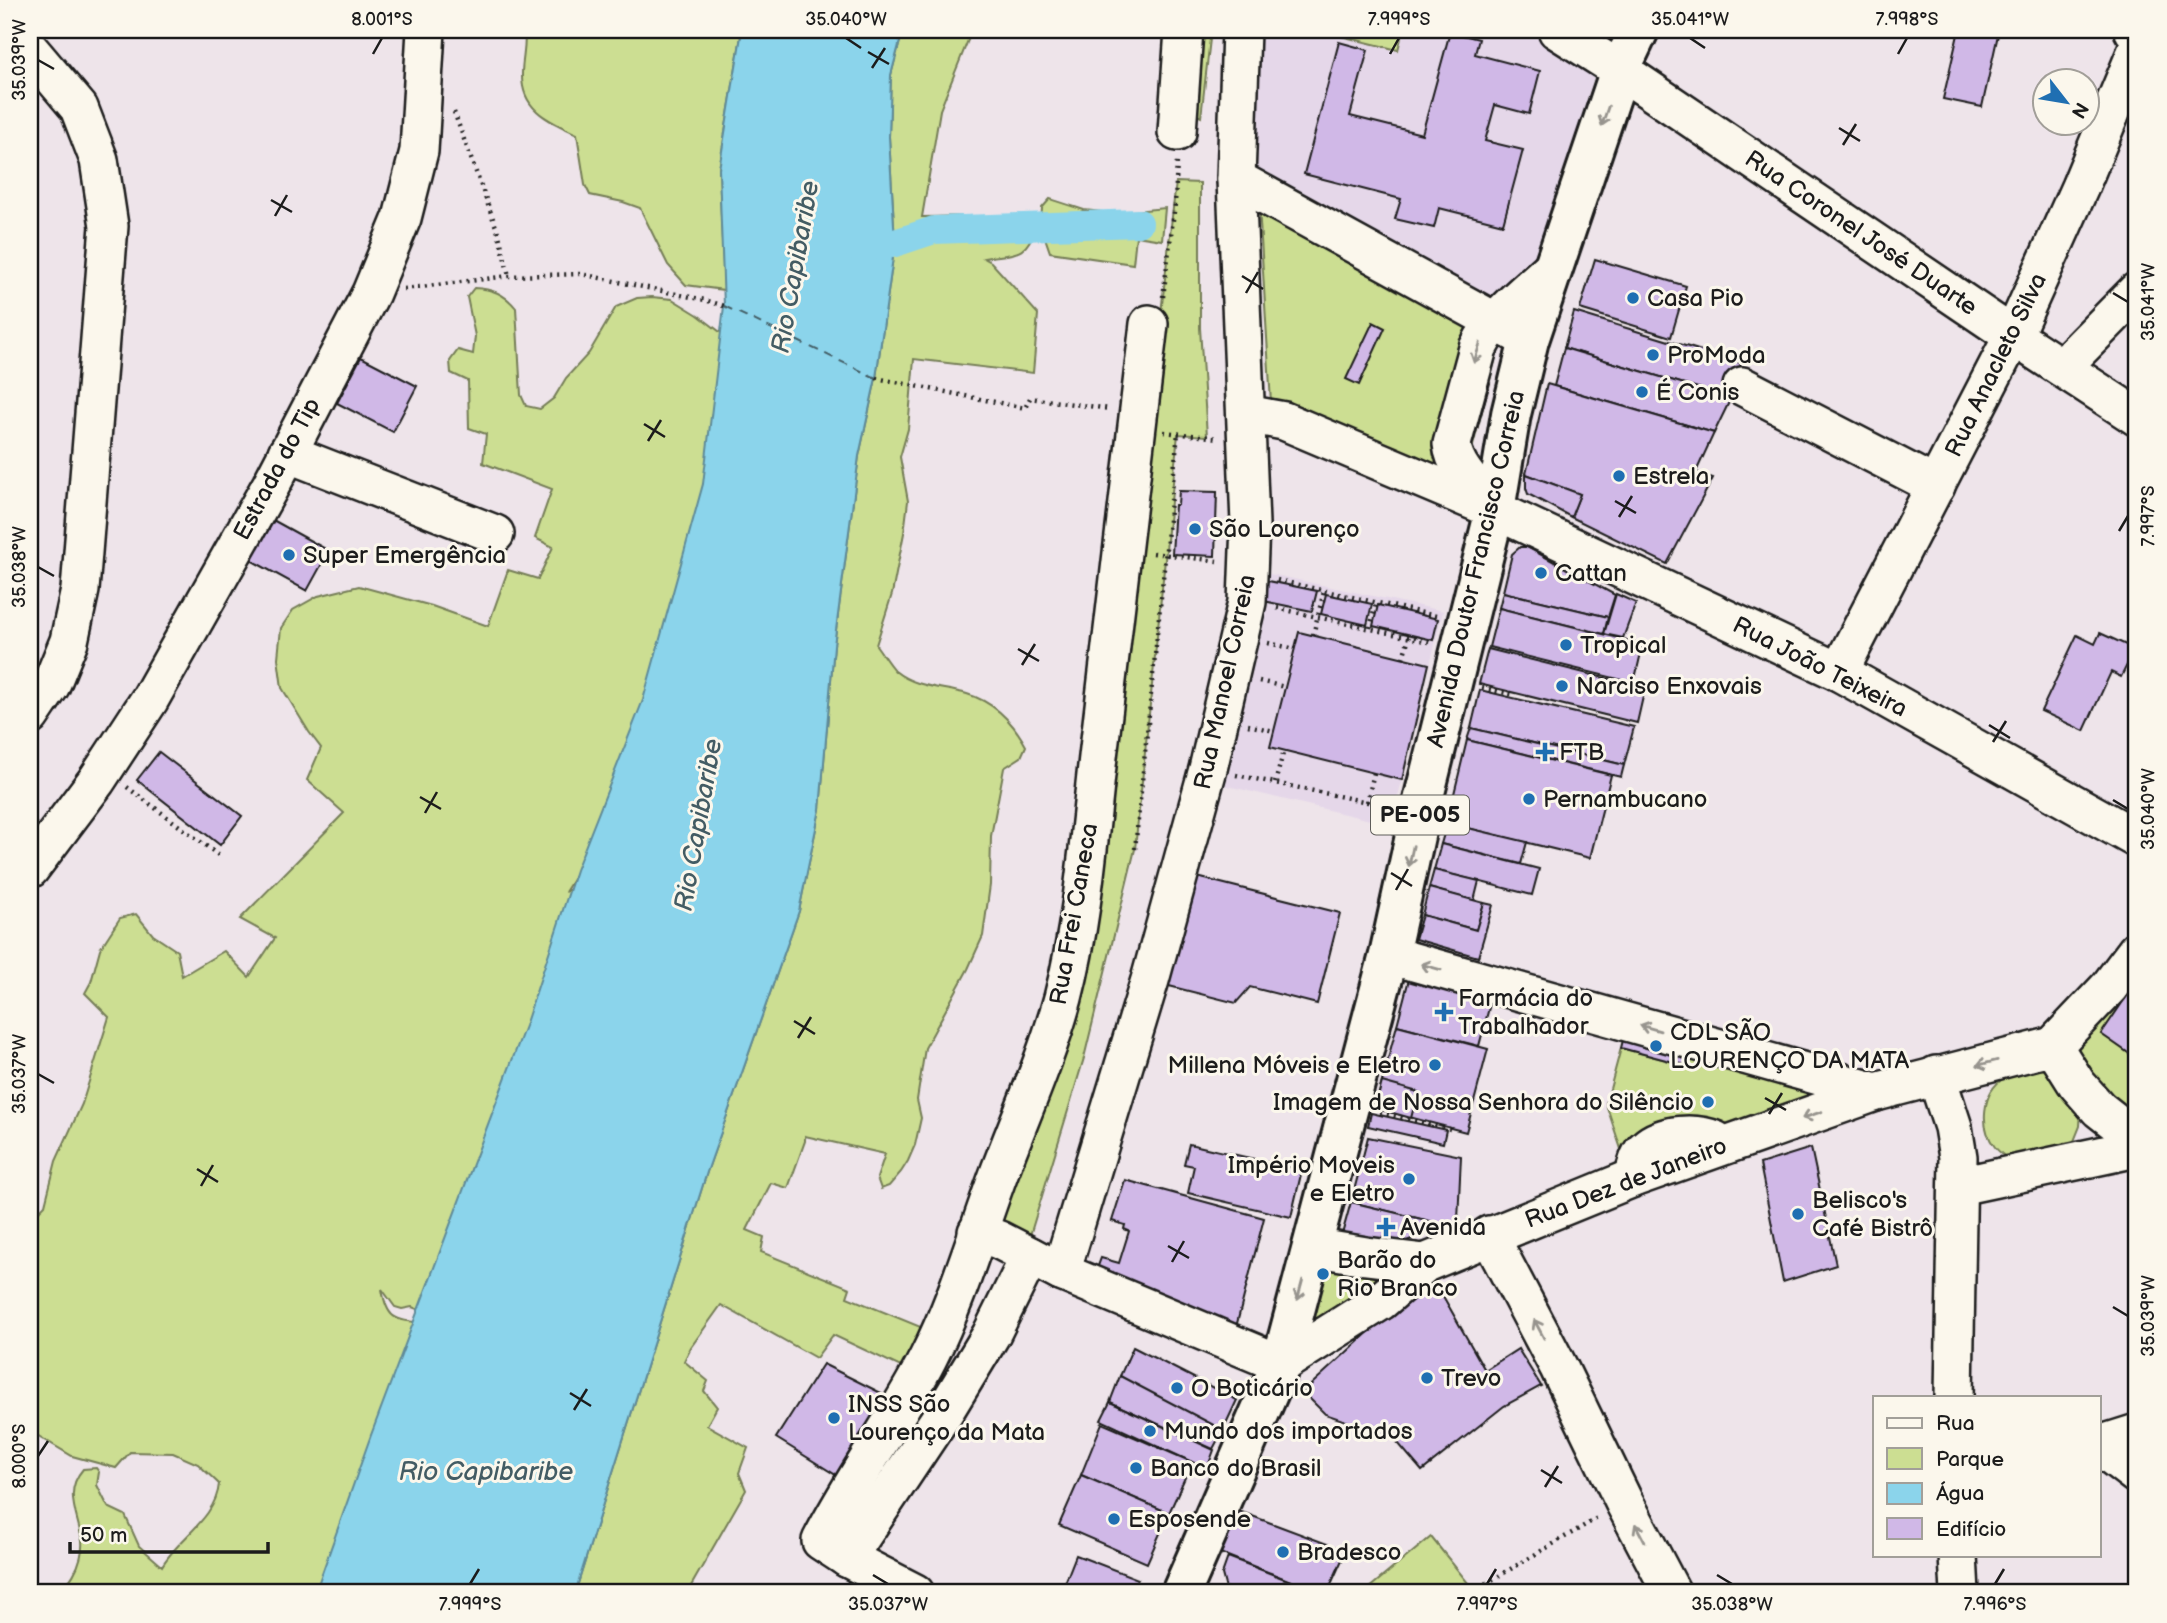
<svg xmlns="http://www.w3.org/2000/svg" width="2167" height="1623" viewBox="0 0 2167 1623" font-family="'Balsamiq Sans',sans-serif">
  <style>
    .built { fill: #e5d7e9 }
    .green { fill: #ccde92; stroke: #747d57; stroke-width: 2 }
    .water { fill: #8bd4eb; stroke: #5f8a98; stroke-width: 2 }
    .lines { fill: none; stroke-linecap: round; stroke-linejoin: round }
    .canal { stroke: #8bd4eb; stroke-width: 28 }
    .ferry { stroke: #435c64; stroke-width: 2; stroke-dasharray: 9 7; stroke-linecap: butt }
    .building { fill: #d0b8e7; stroke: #1c1c1c; stroke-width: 2 }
    .minor-casing { stroke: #1c1c1c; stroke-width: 42 }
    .major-casing { stroke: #1c1c1c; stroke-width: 44 }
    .path { stroke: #1c1c1c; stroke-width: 4.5; stroke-dasharray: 2 5; stroke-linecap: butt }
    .minor { stroke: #fbf7ec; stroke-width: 37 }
    .major { stroke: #fbf7ec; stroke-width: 38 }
    .oneway { stroke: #97948e }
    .ticks { fill: none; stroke: #1c1c1c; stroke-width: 2.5 }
    .poi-dot { fill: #1f6fb2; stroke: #fbf7ec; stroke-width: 2.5 }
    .labels { text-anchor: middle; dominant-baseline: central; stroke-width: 6; stroke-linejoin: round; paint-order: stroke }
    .shield { fill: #fbf7ec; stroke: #5f5e5a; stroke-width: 2 }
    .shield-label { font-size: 23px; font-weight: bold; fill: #1c1c1c }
    .street-label { font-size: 24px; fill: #1c1c1c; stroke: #fbf7ec }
    .poi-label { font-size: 24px; fill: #1c1c1c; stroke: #fbf7ec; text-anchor: start }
    .water-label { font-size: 26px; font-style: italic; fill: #435c64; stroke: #fbf7ec }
    .neatline { fill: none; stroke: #1c1c1c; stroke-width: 2.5 }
    .ticks-label { font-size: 18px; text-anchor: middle; fill: #1c1c1c }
  </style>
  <rect width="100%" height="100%" fill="#eee4ea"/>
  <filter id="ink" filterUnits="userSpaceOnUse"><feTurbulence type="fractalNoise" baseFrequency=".0143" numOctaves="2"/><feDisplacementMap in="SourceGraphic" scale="14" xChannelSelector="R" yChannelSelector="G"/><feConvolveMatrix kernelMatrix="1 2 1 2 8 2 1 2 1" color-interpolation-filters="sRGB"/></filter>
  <g filter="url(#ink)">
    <g class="built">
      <path d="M1257,30H1537L1597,67L1534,267L1498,300L1249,171Z"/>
      <path d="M1256,571L1443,611L1391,825L1207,781Z"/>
    </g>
    <g class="green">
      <path d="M524,30H742L719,169L724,290L686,285L668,265L640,208L623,202L590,195L585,185L577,134C549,121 521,110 522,74C522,58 527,45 524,30Z"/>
      <path d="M903,30H972L940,110L922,217C959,217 999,212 1035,227C1027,259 1011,253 984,258L991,262L1038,314L1033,373L914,359L908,429L900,457L908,501L904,533L892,594L876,645C882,653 888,664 895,671C916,688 943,687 967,694C994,702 1013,722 1026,746L1021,757L1004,768L991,836L990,885L983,936L968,969L925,1048L917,1100L921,1118L915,1145L908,1161L901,1172L889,1186L881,1189L877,1178L885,1154L805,1136V1141L788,1188L771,1183L747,1230L764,1237L761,1252L850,1288L847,1297L923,1328L907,1370L833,1335L816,1358L721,1305L691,1347L684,1361L708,1381L704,1391L717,1407L707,1425L748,1448L739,1473L746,1490L687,1593H575L707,1172L799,911L820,809L834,645L859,456L876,378L895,243L889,136L891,75Z"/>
      <path d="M1190,30H1211L1201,117L1189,111Z"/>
      <path d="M1316,30H1403L1398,50Z"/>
      <path d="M1176,182L1200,183V328L1207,436L1178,434L1135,849L1084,1058L1028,1242L982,1224L1037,1077L1160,322Z"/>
      <path d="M1258,190L1504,326L1460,496L1272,419Z"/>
      <path d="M1050,199L1084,210L1112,213L1165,208L1162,240L1136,236L1133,264L1050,252L1041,226L1042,208Z"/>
      <path d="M474,288C492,289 504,293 516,308L521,395L526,406L540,409L554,398L566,378L589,353L616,307L637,298L652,297L672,299L698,315L724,335L700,539L596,843L565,892L577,885L422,1311L412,1307L402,1309L395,1307L382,1289C387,1319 394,1320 423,1323L347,1593H30V1588C34,1589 41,1593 45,1593C69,1594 84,1561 82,1541C78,1515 63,1492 83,1469L96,1468L99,1472L97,1485L108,1507L125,1515L139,1546L162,1566C178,1538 216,1519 219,1484L198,1464L173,1453L130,1452L116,1468L72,1456L30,1431V1213L36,1214L45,1205L56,1161L82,1104L109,1017L85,993L91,982L100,949L120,918L136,914L153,935L177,951L182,976L224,951L249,977L275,938L240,919L344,813L307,780L321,748L309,732L282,688L278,658L281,628L293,610L318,596L359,586L432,606L488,626L508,570L538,579L553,547L535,538L552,489L483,463L486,434L469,428L468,381L451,373L450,361L458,350L473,354L475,336L467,297Z"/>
      <path d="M2137,963V1130L2063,1047Z"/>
      <path d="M1691,1045L1832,1094L1626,1164L1606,1104L1621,1048L1685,1065Z"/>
      <path d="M2036,1068L2052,1072L2081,1110L2080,1126L2074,1141L2065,1152L2007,1158C2003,1155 1998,1151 1995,1147C1979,1127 1982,1092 2004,1078C2013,1072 2027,1071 2036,1068Z"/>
      <path d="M1312,1247L1425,1263L1281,1364Z"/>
      <path d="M1431,1537L1473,1589L1464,1593H1363Z"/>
    </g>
    <path class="water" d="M742,30H903L891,75L889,137L895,243L876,378L859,456L834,645L820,809L799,911L707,1172L575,1593H315L371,1435L525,1026L576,870L643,700L703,484L724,306L719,169Z"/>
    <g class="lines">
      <path class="canal" d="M857,247L895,243L934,230L1139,223"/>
      <path class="ferry" d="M724,306L876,378"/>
    </g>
    <g class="building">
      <path d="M1959,30H1999L1982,107L1943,99Z"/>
      <path d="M1450,32L1479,39L1475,54L1540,71L1529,114L1495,105L1485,141L1523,150L1503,224L1439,208L1434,228L1395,219L1401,199L1304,174L1339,42L1368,50L1350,116L1422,134Z"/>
      <path d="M1595,259L1686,286L1671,337L1580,309Z"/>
      <path d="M1574,312L1741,363L1731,398L1564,348Z"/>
      <path d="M1373,322L1385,328L1359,385L1346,379Z"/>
      <path d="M1564,348L1731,398L1714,433L1554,386Z"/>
      <path d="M361,357L417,386L393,432L337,403Z"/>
      <path d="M1479,379L1490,383L1473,443L1462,440Z"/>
      <path d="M1547,384L1714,433L1696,472L1713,478L1667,564L1571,517L1580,494L1526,474Z"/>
      <path d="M1526,474L1580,494L1571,517L1528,494L1526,488Z"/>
      <path d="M1179,491L1217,492L1215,556L1172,554L1175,505H1178Z"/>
      <path d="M271,519L329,551L307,591L249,559Z"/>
      <path d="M1520,547H1527L1615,595L1608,617L1503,592L1512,554Z"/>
      <path d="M1258,579L1317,591L1312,611L1254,599Z"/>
      <path d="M1503,592L1608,617L1604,634L1499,608Z"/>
      <path d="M1326,594L1372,604L1367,625L1321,614Z"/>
      <path d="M1616,594L1636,603L1623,638L1604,634Z"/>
      <path d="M1378,605L1438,619L1433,640L1373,626Z"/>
      <path d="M1499,608L1643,644L1634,683L1489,647Z"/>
      <path d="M1299,632L1429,664L1402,780L1270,747Z"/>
      <path d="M2100,633L2135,649L2121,677L2111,672L2084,731L2041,711L2077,635L2095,644Z"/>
      <path d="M1488,649L1645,688L1637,723L1479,684Z"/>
      <path d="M1480,690L1634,727L1624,765L1471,728Z"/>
      <path d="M1471,728L1624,765L1621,777L1467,740Z"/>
      <path d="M1467,740L1611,775L1590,858L1447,823Z"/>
      <path d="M159,752L242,816L220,845L137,780Z"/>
      <path d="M1447,823L1527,842L1521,864L1441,844Z"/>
      <path d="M1441,844L1539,869L1532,895L1434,870Z"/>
      <path d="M1434,870L1479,881L1474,901L1429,888Z"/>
      <path d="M1193,876L1340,913L1317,1004L1250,987L1236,1003L1165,985Z"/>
      <path d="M1429,888L1484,903L1476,930L1422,915Z"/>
      <path d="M1484,903L1493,905L1478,957L1415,939L1422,915L1476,930Z"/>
      <path d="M1409,979L1491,1000L1479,1046L1397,1025Z"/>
      <path d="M2137,981V1059L2101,1034Z"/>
      <path d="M1397,1025L1488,1049L1466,1132L1375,1108Z"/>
      <path d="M1626,1028L1691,1045L1685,1065L1621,1048Z"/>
      <path d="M1382,1082L1418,1092L1411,1118L1375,1108Z"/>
      <path d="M1371,1113L1446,1130L1443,1143L1368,1126Z"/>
      <path d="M1368,1137L1461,1156L1458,1220L1449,1226L1351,1202Z"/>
      <path d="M1189,1144L1302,1170L1291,1217L1188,1193L1194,1166L1184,1164Z"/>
      <path d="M1811,1148L1836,1265L1783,1282L1760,1164Z"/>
      <path d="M1125,1180L1264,1218L1234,1335L1095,1274L1101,1258L1119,1263L1129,1231L1124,1229L1125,1225L1112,1221Z"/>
      <path d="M1351,1202L1430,1221L1427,1233L1391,1247L1341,1238Z"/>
      <path d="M1431,1275L1485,1370L1518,1349L1541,1386L1504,1406L1422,1471L1393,1437L1325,1414L1303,1392Z"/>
      <path d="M1133,1347L1237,1400L1223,1430L1167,1404L1120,1376Z"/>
      <path d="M823,1364L891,1398L844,1480L776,1438Z"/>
      <path d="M1120,1376L1223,1430L1213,1449L1110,1402Z"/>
      <path d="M1110,1402L1214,1450L1207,1469L1101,1420Z"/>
      <path d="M1102,1423L1192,1462L1169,1513L1081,1475Z"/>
      <path d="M1081,1475L1169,1513L1147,1563L1059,1525Z"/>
      <path d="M1236,1510L1346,1551L1327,1593H1321L1220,1553Z"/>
      <path d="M1076,1555L1138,1579L1132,1593H1061Z"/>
      <path d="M1228,1557L1321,1593H1227L1222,1574Z"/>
      <path d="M848,1582L866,1593H841Z"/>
    </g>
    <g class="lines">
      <defs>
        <g id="minor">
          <path d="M1557,30L1620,70L2013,336L2137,417"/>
          <path d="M30,50L79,108L99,160L109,226L80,590L69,641L51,685L30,716"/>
          <path d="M1177,132L1184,30"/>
          <path d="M1236,179L1529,340"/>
          <path d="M2062,367L2137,291"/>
          <path d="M1742,386L1936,486"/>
          <path d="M1246,414L1284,421L1495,510L1839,672L2137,839"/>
          <path d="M287,453L495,534"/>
          <path d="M1492,506C1478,489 1454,468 1452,444L1478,348C1494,315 1527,291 1554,266"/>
          <path d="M1839,672L2013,336L2080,187L2137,50"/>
          <path d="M30,869L97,780L150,699L271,485L371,293L402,218L419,151L426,30"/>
          <path d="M1389,955L1876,1092L2053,1046"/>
          <path d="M2053,1046L2109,987L2137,950"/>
          <path d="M2053,1046L2077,1084L2099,1109L2137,1139"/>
          <path d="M1936,1075L1953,1127L1958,1157L1954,1397"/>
          <path d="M1633,1178C1636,1169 1638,1154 1646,1148C1662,1133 1697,1132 1715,1140"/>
          <path d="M1959,1186L2137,1148"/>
          <path d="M977,1232L999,1240L1061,1272L1281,1364L1381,1301L1425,1263L1633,1178L1876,1092"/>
          <path d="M1489,1235L1559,1368L1624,1502L1672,1593"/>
          <path d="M1312,1247L1366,1256L1425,1263"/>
          <path d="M1061,1272L1150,980L1208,769L1247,602L1250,524L1236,179L1241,30"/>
          <path d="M2099,1445L2137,1433"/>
          <path d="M2099,1446L2137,1475"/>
          <path d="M1958,1555L1960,1593"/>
          <path d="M847,1558L943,1414L991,1335L1030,1256"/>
          <path d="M915,1593L847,1558L821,1541C853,1478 896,1421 928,1358C958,1299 976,1235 999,1173C1021,1115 1047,1057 1063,998C1083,921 1089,836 1098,757C1116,613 1131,468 1149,324"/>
        </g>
        <g id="major">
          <path d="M2134,30H2137"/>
          <path d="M1181,1593L1281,1364L1389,955L1420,813L1495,510L1511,414L1529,340L1620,70L1639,30"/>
        </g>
      </defs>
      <use href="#minor" class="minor-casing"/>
      <use href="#major" class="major-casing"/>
      <g class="path">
        <path d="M454,112L499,235L509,276"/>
        <path d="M404,289L509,276L581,274L705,300L724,306"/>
        <path d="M1163,297L1175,204L1177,160"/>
        <path d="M876,378L1025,408L1030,398L1110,409"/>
        <path d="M1164,432L1218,438"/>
        <path d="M1153,553L1217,561"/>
        <path d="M1277,580L1436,616"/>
        <path d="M1277,608L1429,642"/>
        <path d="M1370,628L1376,603"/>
        <path d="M1313,635L1324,591"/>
        <path d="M1268,643L1295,649"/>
        <path d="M1403,658L1409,637"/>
        <path d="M1259,681L1285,687"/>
        <path d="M1482,688L1516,695"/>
        <path d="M1248,725L1274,731"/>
        <path d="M1236,775L1392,807"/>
        <path d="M1275,783L1284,750"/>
        <path d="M127,787L221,857"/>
        <path d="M1367,802L1374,773"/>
        <path d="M1135,849L1178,433"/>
        <path d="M1380,1113L1450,1129"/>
        <path d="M1480,1587L1599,1517"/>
      </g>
      <use href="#minor" class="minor"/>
      <use href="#major" class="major"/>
    </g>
    <defs><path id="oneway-shaft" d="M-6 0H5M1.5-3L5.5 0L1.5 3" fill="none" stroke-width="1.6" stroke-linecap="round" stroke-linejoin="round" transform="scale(1.75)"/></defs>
    <g class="oneway">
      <use href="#oneway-shaft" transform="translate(1605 116) rotate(109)"/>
      <use href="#oneway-shaft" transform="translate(1477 353) rotate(108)"/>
      <use href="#oneway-shaft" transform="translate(1411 856) rotate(102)"/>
      <use href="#oneway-shaft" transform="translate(1431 967) rotate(-164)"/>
      <use href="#oneway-shaft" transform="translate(1650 1028) rotate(-164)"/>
      <use href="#oneway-shaft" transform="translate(1987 1063) rotate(166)"/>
      <use href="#oneway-shaft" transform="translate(1812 1115) rotate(161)"/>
      <use href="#oneway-shaft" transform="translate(1300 1290) rotate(105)"/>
      <use href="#oneway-shaft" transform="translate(1539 1329) rotate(-118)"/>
      <use href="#oneway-shaft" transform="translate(1640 1533) rotate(-118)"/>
    </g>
  </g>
  <path class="ticks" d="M846,38L861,48M1690,38L1705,48M868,52L889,64M373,54L382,38M1390,54L1399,38M1898,54L1907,38M38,60L54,69M872,68L885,48M1839,128L1860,141M1843,145L1856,124M271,200L292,212M275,216L287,195M1242,276L1263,289M1246,293L1258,272M2113,293L2128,302M644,424L665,437M648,441L661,420M1615,501L1636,513M1619,517L1632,496M2119,531L2128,516M38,567L54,576M1018,649L1039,661M1022,665L1035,644M1989,725L2010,738M1993,742L2006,721M420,797L441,809M2113,800L2128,809M425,813L437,792M1391,873L1412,886M1396,890L1408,869M794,1021L815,1034M798,1038L811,1017M38,1074L54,1083M1765,1098L1786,1110M1769,1114L1782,1093M197,1169L218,1182M201,1186L213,1165M1168,1246L1189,1258M1172,1262L1184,1241M2113,1307L2128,1316M570,1393L591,1406M574,1410L587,1389M38,1456L48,1441M1541,1470L1562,1483M1545,1487L1558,1466M873,1575L888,1584M1717,1575L1732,1584M470,1584L479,1569M1487,1584L1496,1569M1995,1584L2004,1569"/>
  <g class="poi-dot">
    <circle cx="1633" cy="298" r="7"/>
    <circle cx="1653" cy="355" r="7"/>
    <circle cx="1642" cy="392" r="7"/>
    <circle cx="1619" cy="476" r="7"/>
    <circle cx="1195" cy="529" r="7"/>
    <circle cx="289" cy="555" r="7"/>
    <circle cx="1541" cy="573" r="7"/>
    <circle cx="1566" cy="645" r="7"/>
    <circle cx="1562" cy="686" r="7"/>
    <path d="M1541.5 741.5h7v7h7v7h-7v7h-7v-7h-7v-7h7z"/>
    <circle cx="1529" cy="799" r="7"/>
    <path d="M1440.5 1001.5h7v7h7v7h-7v7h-7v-7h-7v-7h7z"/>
    <circle cx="1656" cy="1046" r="7"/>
    <circle cx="1435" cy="1065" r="7"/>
    <circle cx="1708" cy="1102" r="7"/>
    <circle cx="1409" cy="1179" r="7"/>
    <circle cx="1798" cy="1214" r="7"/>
    <path d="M1382.5 1216.5h7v7h7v7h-7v7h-7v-7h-7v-7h7z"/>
    <circle cx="1323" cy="1274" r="7"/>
    <circle cx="1427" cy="1378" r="7"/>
    <circle cx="1177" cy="1388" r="7"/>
    <circle cx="834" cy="1418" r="7"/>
    <circle cx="1150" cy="1431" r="7"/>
    <circle cx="1136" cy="1468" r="7"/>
    <circle cx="1114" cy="1519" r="7"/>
    <circle cx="1283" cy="1552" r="7"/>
  </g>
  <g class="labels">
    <rect class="shield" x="1371" y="795.5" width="98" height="39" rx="5"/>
    <g class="shield-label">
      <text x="1420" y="815">PE-005</text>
    </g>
    <g class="street-label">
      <text transform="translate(1861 233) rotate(34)">Rua Coronel José Duarte</text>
      <text transform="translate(1996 365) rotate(-64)">Rua Anacleto Silva</text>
      <text transform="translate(277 469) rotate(-62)">Estrada do Tip</text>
      <text transform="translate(1476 569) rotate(-77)">Avenida Doutor Francisco Correia</text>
      <text transform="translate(1820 667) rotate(27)">Rua João Teixeira</text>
      <text transform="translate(1225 682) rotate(-78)">Rua Manoel Correia</text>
      <text transform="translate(1074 914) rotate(-80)">Rua Frei Caneca</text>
      <text transform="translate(1626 1183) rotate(-21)">Rua Dez de Janeiro</text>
    </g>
    <g class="poi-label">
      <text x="1647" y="298">Casa Pio</text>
      <text x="1667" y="355">ProModa</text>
      <text x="1656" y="392">É Conis</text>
      <text x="1633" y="476">Estrela</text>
      <text x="1209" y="529">São Lourenço</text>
      <text x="303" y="555">Super Emergência</text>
      <text x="1555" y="573">Cattan</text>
      <text x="1580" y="645">Tropical</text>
      <text x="1576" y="686">Narciso Enxovais</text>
      <text x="1559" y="752">FTB</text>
      <text x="1543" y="799">Pernambucano</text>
      <text x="1458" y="998">Farmácia do<tspan x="1458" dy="28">Trabalhador</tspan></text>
      <text x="1670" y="1032">CDL SÃO<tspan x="1670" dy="28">LOURENÇO DA MATA</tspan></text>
      <text x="1421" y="1065" text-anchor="end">Millena Móveis e Eletro</text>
      <text x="1694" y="1102" text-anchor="end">Imagem de Nossa Senhora do Silêncio</text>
      <text x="1395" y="1165" text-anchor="end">Império Moveis<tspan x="1395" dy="28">e Eletro</tspan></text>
      <text x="1812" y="1200">Belisco's<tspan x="1812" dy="28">Café Bistrô</tspan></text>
      <text x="1400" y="1227">Avenida</text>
      <text x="1337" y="1260">Barão do<tspan x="1337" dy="28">Rio Branco</tspan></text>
      <text x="1441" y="1378">Trevo</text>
      <text x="1191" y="1388">O Boticário</text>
      <text x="848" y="1404">INSS São<tspan x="848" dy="28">Lourenço da Mata</tspan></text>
      <text x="1164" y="1431">Mundo dos importados</text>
      <text x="1150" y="1468">Banco do Brasil</text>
      <text x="1128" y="1519">Esposende</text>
      <text x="1297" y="1552">Bradesco</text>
    </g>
    <g class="water-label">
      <text transform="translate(796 267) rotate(-80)">Rio Capibaribe</text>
      <text transform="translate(699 825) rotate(-80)">Rio Capibaribe</text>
      <text x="486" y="1472">Rio Capibaribe</text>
    </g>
  </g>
  <rect width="2167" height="1623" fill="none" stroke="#fbf7ec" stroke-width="77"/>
  <rect x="1873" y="1396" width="228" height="161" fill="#fbf7ec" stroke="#a29f99" stroke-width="2"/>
  <rect x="1887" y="1418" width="35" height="10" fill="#fbf7ec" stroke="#a29f99" stroke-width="2"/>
  <text x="1936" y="1430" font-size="21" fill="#1c1c1c">Rua</text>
  <rect x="1887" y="1448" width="35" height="21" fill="#ccde92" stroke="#a29f99" stroke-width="2"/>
  <text x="1936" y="1466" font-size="21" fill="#1c1c1c">Parque</text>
  <rect x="1887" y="1483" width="35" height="21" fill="#8bd4eb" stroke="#a29f99" stroke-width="2"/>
  <text x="1936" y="1500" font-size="21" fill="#1c1c1c">Água</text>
  <rect x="1887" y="1518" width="35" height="21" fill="#d0b8e7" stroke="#a29f99" stroke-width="2"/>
  <text x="1936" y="1536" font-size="21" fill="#1c1c1c">Edifício</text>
  <g transform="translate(2066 102) rotate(121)"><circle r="33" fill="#fbf7ec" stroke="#a29f99" stroke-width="2"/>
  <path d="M0-5L12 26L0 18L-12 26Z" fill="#1f6fb2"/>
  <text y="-10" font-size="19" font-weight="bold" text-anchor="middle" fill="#1c1c1c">N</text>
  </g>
  <path d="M70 1542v10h198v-10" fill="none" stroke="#1c1c1c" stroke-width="3.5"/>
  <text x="80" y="1542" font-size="21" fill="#1c1c1c" stroke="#fbf7ec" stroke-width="5" paint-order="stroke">50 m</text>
  <rect x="38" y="38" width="2090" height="1546" class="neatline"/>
  <g class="ticks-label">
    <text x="382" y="25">8.001°S</text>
    <text x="846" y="25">35.040°W</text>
    <text x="1399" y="25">7.999°S</text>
    <text x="1690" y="25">35.041°W</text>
    <text x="1907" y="25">7.998°S</text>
    <text transform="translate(19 60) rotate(-90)" y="6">35.039°W</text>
    <text transform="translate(2148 302) rotate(-90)" y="6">35.041°W</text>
    <text transform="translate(2148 516) rotate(-90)" y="6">7.997°S</text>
    <text transform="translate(19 567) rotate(-90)" y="6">35.038°W</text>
    <text transform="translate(2148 809) rotate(-90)" y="6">35.040°W</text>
    <text transform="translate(19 1074) rotate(-90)" y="6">35.037°W</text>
    <text transform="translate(2148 1316) rotate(-90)" y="6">35.039°W</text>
    <text transform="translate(19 1456) rotate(-90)" y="6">8.000°S</text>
    <text x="470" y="1610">7.999°S</text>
    <text x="888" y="1610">35.037°W</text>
    <text x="1487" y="1610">7.997°S</text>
    <text x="1732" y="1610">35.038°W</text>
    <text x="1995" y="1610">7.996°S</text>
  </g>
</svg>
